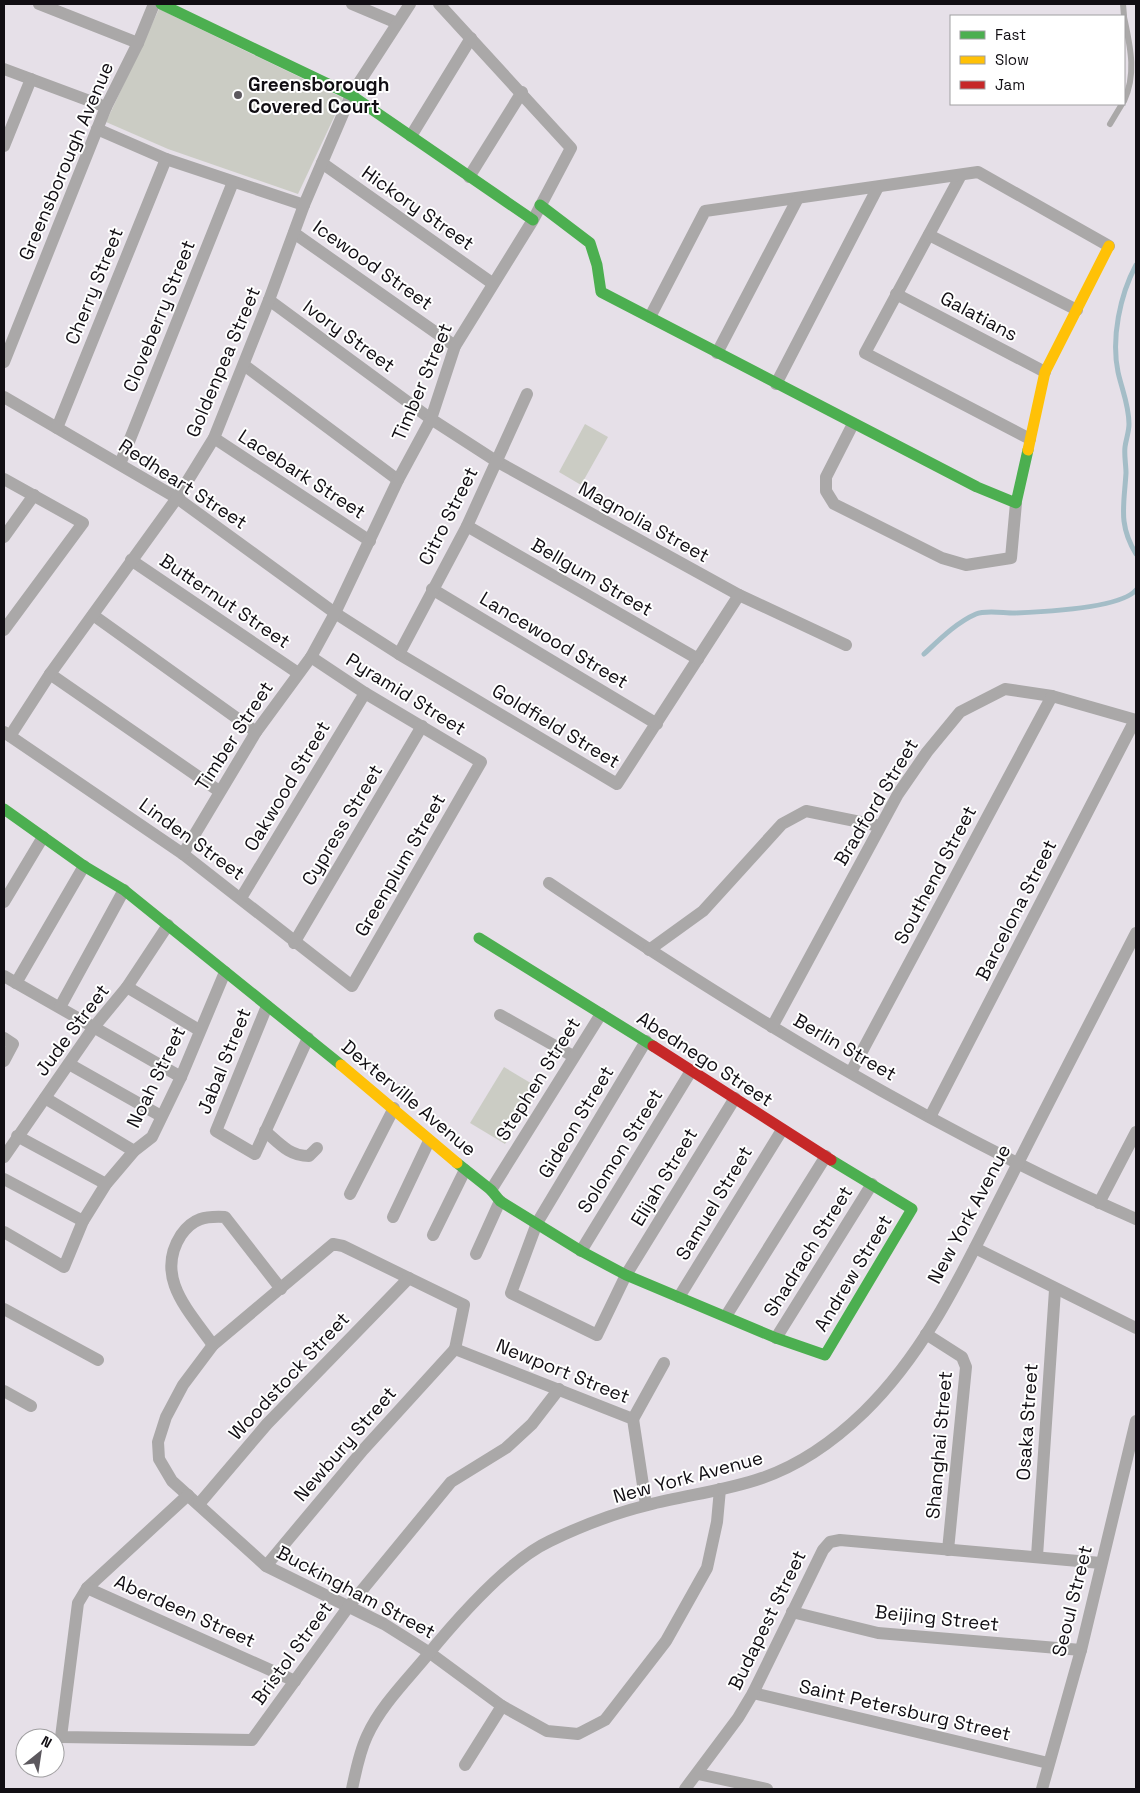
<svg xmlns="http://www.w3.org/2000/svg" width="1140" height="1793" viewBox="0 0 1140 1793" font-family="'Space Grotesk',sans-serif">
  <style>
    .green { fill: #cbccc4 }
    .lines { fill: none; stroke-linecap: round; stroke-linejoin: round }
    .stream { stroke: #a4bdc7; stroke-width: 5 }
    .lane { stroke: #aaa8a8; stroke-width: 6 }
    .street { stroke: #aaa8a8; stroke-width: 12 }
    .fast { stroke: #4caf50; stroke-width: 11 }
    .slow { stroke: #ffc107; stroke-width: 11 }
    .jam { stroke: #c62828; stroke-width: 11 }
    .poi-dot { fill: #5c585e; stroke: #fff; stroke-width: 2 }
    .labels { text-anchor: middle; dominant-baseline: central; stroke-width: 4; stroke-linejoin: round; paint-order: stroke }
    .poi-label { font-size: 19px; font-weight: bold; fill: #110e13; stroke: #fff; text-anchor: start }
    .street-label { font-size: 19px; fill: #110e13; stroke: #fff }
  </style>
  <rect width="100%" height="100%" fill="#e6e0e8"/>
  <g class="green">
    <path d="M159,9L343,98L298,194L168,149L106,122Z"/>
    <path d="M585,424L608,437L581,485L559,472Z"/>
    <path d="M504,1067L539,1088L505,1144L470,1123Z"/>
  </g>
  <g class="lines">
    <g class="stream">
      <path d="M1136,265C1120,295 1111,338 1118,372C1122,390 1129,405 1129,424C1129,432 1126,439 1125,447C1124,455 1126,465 1126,473C1124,506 1118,524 1136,554"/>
      <path d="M924,654C939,640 957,622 976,614C985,610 1003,613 1014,613C1039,612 1120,609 1136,590"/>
    </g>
    <g class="lane">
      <path d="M1123,4L1124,16"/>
      <path d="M1124,17C1130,46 1137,73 1124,101"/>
      <path d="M1110,124L1122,104"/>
    </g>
    <g class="street">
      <path d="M39,4L138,43"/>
      <path d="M352,4L397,23"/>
      <path d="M4,69L106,107"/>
      <path d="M97,129L166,159L304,205"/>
      <path d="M411,136L471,38"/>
      <path d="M4,146L31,79"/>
      <path d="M322,163L492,283"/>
      <path d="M961,175L865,353L1030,439"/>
      <path d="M469,177L522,92"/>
      <path d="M294,233L455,346"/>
      <path d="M929,235L1077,310"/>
      <path d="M896,294L1045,372"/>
      <path d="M269,300L431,419L496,461L739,595L846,645"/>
      <path d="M650,317L705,211L978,172L1109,246"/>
      <path d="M717,353L798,198"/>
      <path d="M4,362L106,107L138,43L154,4"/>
      <path d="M244,365L398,480"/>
      <path d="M776,384L878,187"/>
      <path d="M4,397L177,498L335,613L399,654L617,784L739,595"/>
      <path d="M853,424L826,477V491L834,504L942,558L966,565L1011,558L1016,503"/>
      <path d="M57,428L166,159"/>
      <path d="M214,438L370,541"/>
      <path d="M120,464L233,182"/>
      <path d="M4,479L83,523L4,630"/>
      <path d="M467,526L698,659"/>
      <path d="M4,537L34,495"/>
      <path d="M131,560L298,673"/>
      <path d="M432,589L657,724"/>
      <path d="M93,615L256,732"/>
      <path d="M399,654L467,526L527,394"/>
      <path d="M50,674L219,791"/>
      <path d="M4,732L183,854L352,986L481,762L365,693L311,657"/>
      <path d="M10,736L50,674L177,498L214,438L269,300L304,205L351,95L410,4"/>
      <path d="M183,854L256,732L311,657L335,613L398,480L431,419L455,346L533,220L571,148L439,4"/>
      <path d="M549,883C736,1009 929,1128 1136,1219"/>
      <path d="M241,898L365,693"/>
      <path d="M4,902L43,837"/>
      <path d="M294,943L422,726"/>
      <path d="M649,950L703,911L782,824L806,811L880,826"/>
      <path d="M4,976L181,1077"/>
      <path d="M16,983L84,866"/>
      <path d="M127,987L199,1030"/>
      <path d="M267,1006L216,1131L255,1154L308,1038"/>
      <path d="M60,1007L124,890"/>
      <path d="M500,1015L573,1056"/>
      <path d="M772,1027L898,794L927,752L960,712L1005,689L1052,696L1136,720"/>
      <path d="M4,1038L13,1044L4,1061"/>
      <path d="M646,1041L537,1223L511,1293L597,1335L626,1275L735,1098"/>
      <path d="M69,1064L161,1116"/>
      <path d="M851,1072L1052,696"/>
      <path d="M45,1098L134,1151"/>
      <path d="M930,1117L1135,720"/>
      <path d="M265,1131C279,1143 289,1156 309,1156L317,1148"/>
      <path d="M17,1136L106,1184"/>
      <path d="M4,1157L94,1027L127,987L168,925"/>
      <path d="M4,1179L83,1221"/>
      <path d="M491,1190L601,1014"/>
      <path d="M350,1194L394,1108"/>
      <path d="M1099,1203L1136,1132"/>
      <path d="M393,1217L429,1141"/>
      <path d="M4,1232L64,1267L83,1221L106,1184L134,1151L152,1137L181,1077L225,972"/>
      <path d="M433,1235L465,1170"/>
      <path d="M975,1248L1136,1328"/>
      <path d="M581,1251L691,1071"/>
      <path d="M476,1254L500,1201"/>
      <path d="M679,1297L782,1130"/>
      <path d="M4,1309L98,1360"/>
      <path d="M726,1316L826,1156"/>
      <path d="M926,1334L962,1357L966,1367L948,1550"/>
      <path d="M776,1338L872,1184"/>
      <path d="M213,1345C189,1311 154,1277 181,1235C193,1218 205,1216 225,1217L281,1289"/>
      <path d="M455,1349L464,1305L343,1246L333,1244L213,1345L183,1385L166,1417L158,1442L159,1459L172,1481L266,1566L384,1624L430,1653L502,1706L547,1731L578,1734L605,1720L666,1641L707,1568L717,1522L720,1489"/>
      <path d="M455,1349L633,1419L646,1505"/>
      <path d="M4,1391L31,1406"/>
      <path d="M633,1419L664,1363"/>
      <path d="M188,1495L87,1588L78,1603L61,1737L252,1740L349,1606L451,1482L506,1448L532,1424L559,1389"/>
      <path d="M199,1504L267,1424L409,1278"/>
      <path d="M1037,1556L1055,1290"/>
      <path d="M266,1566L363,1450L455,1349"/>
      <path d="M87,1588L295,1681"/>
      <path d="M792,1612L878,1633L1081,1650"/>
      <path d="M753,1693L1048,1763"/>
      <path d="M465,1765L502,1706"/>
      <path d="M698,1774L767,1789"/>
      <path d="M352,1789C356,1771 359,1753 367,1736C380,1707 405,1682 425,1658C456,1620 507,1561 550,1541C581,1526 615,1513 648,1505C686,1495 725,1491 762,1478C800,1465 835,1440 864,1412C930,1348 968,1260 1010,1179C1051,1097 1094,1015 1136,933"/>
      <path d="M685,1789L738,1718L753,1693L823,1550L830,1542L840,1540L1101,1563"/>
      <path d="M1042,1789L1081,1650L1136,1421"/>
    </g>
    <g class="fast">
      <path d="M161,4L351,95L533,220"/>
      <path d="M540,205L590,243L597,265L601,292L977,487L1016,503L1028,450"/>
      <path d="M4,809L84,866L124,890L341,1065"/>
      <path d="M479,938L653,1046"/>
      <path d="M457,1163L491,1190L500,1201L581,1251L626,1275L776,1338L825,1355L912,1209L831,1160"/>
    </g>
    <g class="slow">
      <path d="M1028,450L1045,372L1109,246"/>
      <path d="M341,1065L457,1163"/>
    </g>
    <path class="jam" d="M653,1046L831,1160"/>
  </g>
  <circle class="poi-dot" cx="238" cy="95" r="5"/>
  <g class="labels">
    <g class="poi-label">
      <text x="248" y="84">Greensborough<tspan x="248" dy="22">Covered Court</tspan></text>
    </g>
    <g class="street-label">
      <text transform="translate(66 161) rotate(-67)">Greensborough Avenue</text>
      <text transform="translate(418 208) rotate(35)">Hickory Street</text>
      <text transform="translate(373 265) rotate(35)">Icewood Street</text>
      <text transform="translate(94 286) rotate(-68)">Cherry Street</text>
      <text transform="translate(159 316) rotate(-68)">Cloveberry Street</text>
      <text transform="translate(979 316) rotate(28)">Galatians</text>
      <text transform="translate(349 336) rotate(36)">Ivory Street</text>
      <text transform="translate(223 362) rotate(-67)">Goldenpea Street</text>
      <text transform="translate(422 382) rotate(-67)">Timber Street</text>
      <text transform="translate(302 474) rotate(33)">Lacebark Street</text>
      <text transform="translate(183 484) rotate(33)">Redheart Street</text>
      <text transform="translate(448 516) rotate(-63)">Citro Street</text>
      <text transform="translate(644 522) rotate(29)">Magnolia Street</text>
      <text transform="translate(592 577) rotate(30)">Bellgum Street</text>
      <text transform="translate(225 601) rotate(34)">Butternut Street</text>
      <text transform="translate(554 640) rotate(31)">Lancewood Street</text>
      <text transform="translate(406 694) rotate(32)">Pyramid Street</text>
      <text transform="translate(556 726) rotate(31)">Goldfield Street</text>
      <text transform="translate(234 736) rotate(-57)">Timber Street</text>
      <text transform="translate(287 786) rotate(-59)">Oakwood Street</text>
      <text transform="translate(876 802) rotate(-59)">Bradford Street</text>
      <text transform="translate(342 825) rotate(-59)">Cypress Street</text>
      <text transform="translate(192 839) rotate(36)">Linden Street</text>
      <text transform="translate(400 865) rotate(-60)">Greenplum Street</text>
      <text transform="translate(935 875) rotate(-62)">Southend Street</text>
      <text transform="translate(1016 910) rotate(-63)">Barcelona Street</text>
      <text transform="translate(72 1030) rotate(-53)">Jude Street</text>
      <text transform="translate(845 1047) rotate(30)">Berlin Street</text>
      <text transform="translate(705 1059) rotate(33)">Abednego Street</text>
      <text transform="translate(224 1061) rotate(-68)">Jabal Street</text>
      <text transform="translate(156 1077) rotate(-64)">Noah Street</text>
      <text transform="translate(538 1079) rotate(-58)">Stephen Street</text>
      <text transform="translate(409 1098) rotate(40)">Dexterville Avenue</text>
      <text transform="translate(576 1122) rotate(-59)">Gideon Street</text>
      <text transform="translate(620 1151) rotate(-58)">Solomon Street</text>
      <text transform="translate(664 1177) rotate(-59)">Elijah Street</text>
      <text transform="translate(714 1203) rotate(-59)">Samuel Street</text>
      <text transform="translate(969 1214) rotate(-62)">New York Avenue</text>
      <text transform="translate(808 1251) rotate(-58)">Shadrach Street</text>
      <text transform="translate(853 1273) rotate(-59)">Andrew Street</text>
      <text transform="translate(563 1371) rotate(22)">Newport Street</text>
      <text transform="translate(289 1376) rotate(-47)">Woodstock Street</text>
      <text transform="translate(1027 1422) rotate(-86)">Osaka Street</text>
      <text transform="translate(345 1444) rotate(-49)">Newbury Street</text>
      <text transform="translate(939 1445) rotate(-85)">Shanghai Street</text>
      <text transform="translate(688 1477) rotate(-15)">New York Avenue</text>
      <text transform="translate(356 1592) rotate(28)">Buckingham Street</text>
      <text transform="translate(1072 1601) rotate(-76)">Seoul Street</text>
      <text transform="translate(185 1611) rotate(24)">Aberdeen Street</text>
      <text transform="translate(937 1618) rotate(6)">Beijing Street</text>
      <text transform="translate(767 1620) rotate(-64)">Budapest Street</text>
      <text transform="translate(292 1653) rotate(-54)">Bristol Street</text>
      <text transform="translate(905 1710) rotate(13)">Saint Petersburg Street</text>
    </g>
  </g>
  <rect width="1140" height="1793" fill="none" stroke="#110e13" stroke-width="10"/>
  <rect x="950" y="15" width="175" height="90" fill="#ffffff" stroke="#a09fa1"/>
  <rect x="960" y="31" width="25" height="8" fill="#4caf50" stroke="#a09fa1"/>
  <text x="995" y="40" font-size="15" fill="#110e13">Fast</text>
  <rect x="960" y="56" width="25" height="8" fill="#ffc107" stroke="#a09fa1"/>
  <text x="995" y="65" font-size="15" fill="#110e13">Slow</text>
  <rect x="960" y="81" width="25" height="8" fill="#c62828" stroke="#a09fa1"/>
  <text x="995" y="90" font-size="15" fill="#110e13">Jam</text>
  <g transform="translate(40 1753) rotate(30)"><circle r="24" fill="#ffffff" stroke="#a09fa1"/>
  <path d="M0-4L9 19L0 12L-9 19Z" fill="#5c585e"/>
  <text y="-8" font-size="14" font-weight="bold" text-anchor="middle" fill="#110e13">N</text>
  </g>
</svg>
